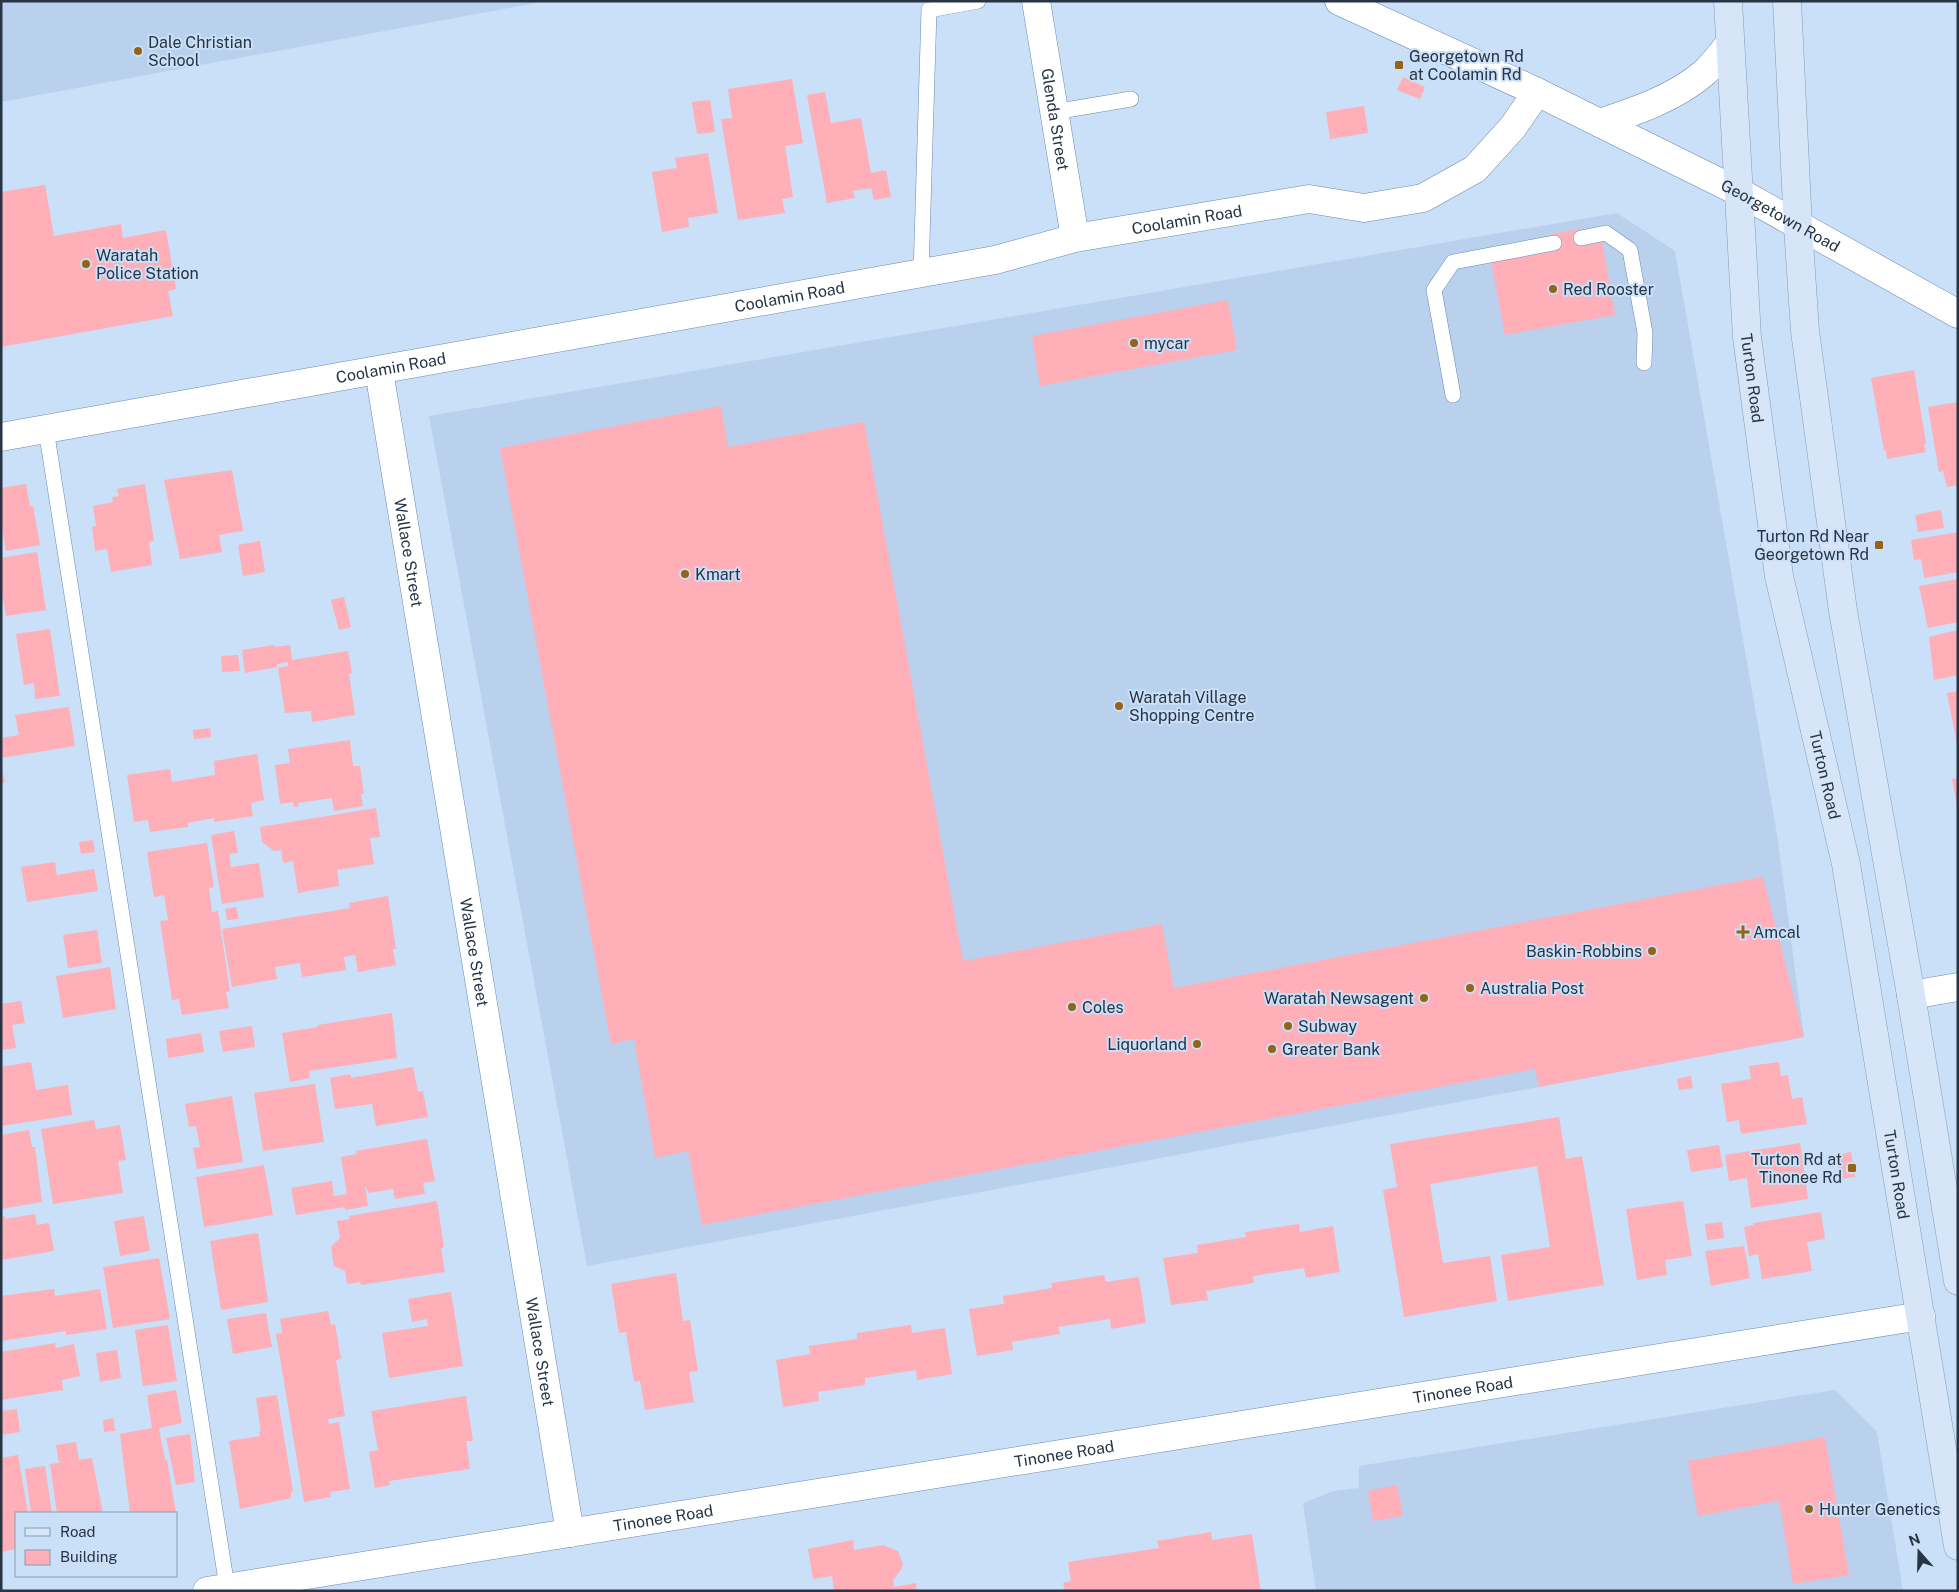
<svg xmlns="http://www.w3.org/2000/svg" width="1959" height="1592" viewBox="0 0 1959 1592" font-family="'Public Sans',sans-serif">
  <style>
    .built { fill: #bad1ee }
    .building { fill: #ffafb7 }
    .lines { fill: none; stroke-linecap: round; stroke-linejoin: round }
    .service-casing { stroke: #698ab0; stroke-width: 16 }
    .minor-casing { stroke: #698ab0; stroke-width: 29 }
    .tertiary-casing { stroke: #698ab0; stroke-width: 29 }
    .primary-casing { stroke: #869cb6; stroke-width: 29 }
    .service { stroke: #fff; stroke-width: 15 }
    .minor { stroke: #fff; stroke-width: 28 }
    .tertiary { stroke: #fff; stroke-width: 28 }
    .primary { stroke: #d6e5f8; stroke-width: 28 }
    .poi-dot { fill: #946314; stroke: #cadff8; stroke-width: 2 }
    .labels { text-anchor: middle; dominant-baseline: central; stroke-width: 4; stroke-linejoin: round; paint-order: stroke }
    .poi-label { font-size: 16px; fill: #263444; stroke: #cadff8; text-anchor: start }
    .street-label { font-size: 16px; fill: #263444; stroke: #cadff8 }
  </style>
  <rect width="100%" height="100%" fill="#cadff8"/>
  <g class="built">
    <path d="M1,1H547L1,102Z"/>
    <path d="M1617,213L1675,251L1777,834L1804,1037L587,1266L429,416Z"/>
    <path d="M1835,1390L1877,1432L1903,1591H1316L1303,1503L1333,1491L1359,1488V1466Z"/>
  </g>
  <g class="building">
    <path d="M1403,77L1425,87L1420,99L1397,90Z"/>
    <path d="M792,79L803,143L785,146L793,197L782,199L785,213L738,220L721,119L732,118L728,89Z"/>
    <path d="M825,92L831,123L861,118L871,173L886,170L891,197L874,200L871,188L853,191L855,198L827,203L807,95Z"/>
    <path d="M710,100L715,132L697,134L692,102Z"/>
    <path d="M1364,106L1368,133L1330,139L1326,112Z"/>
    <path d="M708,153L718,213L688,218L689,227L662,232L652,172L677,168L675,158Z"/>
    <path d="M45,185L54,236L121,224L123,238L166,230L176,289L168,291L173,316L1,347V192Z"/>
    <path d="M1579,229L1582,246L1602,242L1615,315L1505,335L1491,262L1555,251L1552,234Z"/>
    <path d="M1228,300L1237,350L1040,386L1032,336Z"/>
    <path d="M1914,370L1926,443L1924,444L1926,452L1887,459L1886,450L1884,451L1871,378Z"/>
    <path d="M1958,402V485L1947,487L1943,471L1939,472L1928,407Z"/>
    <path d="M721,406L728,447L864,422L963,961L1162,924L1174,988L1763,877L1804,1037L1539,1087L1535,1069L702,1225L688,1151L655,1158L634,1039L611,1044L500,448Z"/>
    <path d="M232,470L243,531L219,535L222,552L180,559L164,480Z"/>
    <path d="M26,484L30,506H33L40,545L6,551L1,521V488Z"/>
    <path d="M145,484L154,541L149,542L152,565L111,572L107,549L95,551L92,527L96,526L93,506L113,502L112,497L119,496L117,489Z"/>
    <path d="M1941,510L1944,528L1918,532L1915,515Z"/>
    <path d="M1958,532V572L1924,578L1921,559L1914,560L1911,540Z"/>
    <path d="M260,541L265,572L243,576L238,545Z"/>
    <path d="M37,552L46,610L6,616L1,586V558Z"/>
    <path d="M1958,579V622L1928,628L1919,586Z"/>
    <path d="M344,597L351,627L339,630L331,600Z"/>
    <path d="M50,629L60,696L35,699L34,683L24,685L16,634Z"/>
    <path d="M1958,630V675L1934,680L1929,637Z"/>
    <path d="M274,645V647L290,645L292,660L348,651L352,673L349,674L355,715L312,722L311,711L285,713L278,668L288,666V662L277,664V667L245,673L242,650Z"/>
    <path d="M238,655L240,671L222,672L221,656Z"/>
    <path d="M1958,691V744H1957L1947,693Z"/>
    <path d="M69,707L75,746L1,758V738L19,735L15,715Z"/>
    <path d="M210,728L211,737L194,739L193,730Z"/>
    <path d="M350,740L353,766H360L364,794H361L363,806L334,811L332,798L298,803L299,806L294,807L293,802L280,804L275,765L290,763L288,749Z"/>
    <path d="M257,754L264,800L251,803L253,816L214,822V818L188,823V827L150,832L148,820L134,822L127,775L170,769L172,782L215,775L214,761Z"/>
    <path d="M1,766L5,783H1Z"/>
    <path d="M1958,778V806H1957L1952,779Z"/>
    <path d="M376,808L380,837L370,838L374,864L337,870L339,886L298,893L293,861L283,863L281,850L274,851L262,842L260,827Z"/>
    <path d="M234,831L238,853L229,854L231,867L259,863L264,897L222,904L211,835Z"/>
    <path d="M93,840L95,852L81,854L79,842Z"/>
    <path d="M207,843L214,887L209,888L212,912L218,911L230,991L226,992L229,1008L182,1015L179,999L172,1000L160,921L168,920L164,895L154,897L147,852Z"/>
    <path d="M55,862L57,875L94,869L98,891L27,902L21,867Z"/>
    <path d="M388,896L396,949H393L396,965L358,972L355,955L344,957L346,970L302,977L300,963L275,967L277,979L232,987L222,929L350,908L349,903Z"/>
    <path d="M236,907L239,919L227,920L225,909Z"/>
    <path d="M97,930L102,963L68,968L63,935Z"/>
    <path d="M110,967L116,1009L63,1018L56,976Z"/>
    <path d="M21,1001L25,1023L12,1025L16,1048L1,1050V1004Z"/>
    <path d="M392,1013L397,1058L309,1071L310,1078L290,1082L282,1033L318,1027V1025Z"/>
    <path d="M252,1026L255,1047L223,1052L219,1031Z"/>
    <path d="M201,1033L204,1052L168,1058L166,1039Z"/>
    <path d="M31,1062L36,1090L68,1085L72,1115L1,1126V1067Z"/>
    <path d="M1779,1062L1781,1076L1788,1075L1792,1099L1802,1097L1807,1124L1741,1134L1739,1120L1727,1122L1721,1084L1751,1079L1749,1066Z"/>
    <path d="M413,1067L418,1092L423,1091L428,1117L376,1126L372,1104L335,1109L330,1078L350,1074L351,1078Z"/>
    <path d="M1691,1076L1693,1088L1679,1090L1677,1079Z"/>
    <path d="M315,1084L324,1142L263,1151L254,1093Z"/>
    <path d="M232,1096L243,1162L197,1169L193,1148L200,1147L196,1126L189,1127L185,1104Z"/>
    <path d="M1559,1117L1566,1159L1582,1156L1604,1285L1508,1301L1501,1255L1550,1247L1537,1166L1430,1184L1443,1263L1490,1256L1497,1301L1404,1317L1383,1190L1397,1187L1390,1144Z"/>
    <path d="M94,1120L96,1129L120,1125L126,1160L118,1161L123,1193L53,1204L41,1129Z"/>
    <path d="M29,1130L32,1147H35L42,1202L1,1209V1135Z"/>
    <path d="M427,1139L435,1181L423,1183L425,1194L395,1199L393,1189L369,1193L365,1186L368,1206L345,1210V1207L296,1215L291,1188L332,1181L334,1196L347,1194L341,1157L357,1154L356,1151Z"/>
    <path d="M1800,1143L1808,1199L1751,1208L1747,1178L1729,1181L1725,1155Z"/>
    <path d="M1719,1145L1723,1167L1691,1172L1687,1150Z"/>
    <path d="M1851,1152L1855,1177L1840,1179L1836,1155Z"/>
    <path d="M264,1165L273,1215L204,1227L196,1177Z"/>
    <path d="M437,1201L444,1247L441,1248L445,1272L361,1285L360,1282L347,1284L345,1271L334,1266L331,1247L340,1238L337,1221L350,1219L349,1216Z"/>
    <path d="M1683,1201L1692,1256L1665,1260L1667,1275L1637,1280L1626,1209Z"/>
    <path d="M1821,1212L1825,1239L1807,1242L1812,1271L1762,1279L1758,1254L1749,1256L1744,1227L1754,1225L1753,1223Z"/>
    <path d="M35,1214L37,1225L49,1223L54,1251L1,1260V1217L5,1216V1219Z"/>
    <path d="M144,1216L150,1251L120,1256L114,1221Z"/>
    <path d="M1722,1222L1724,1238L1707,1240L1705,1224Z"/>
    <path d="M1299,1224L1300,1232L1333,1226L1340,1272L1306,1278L1304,1268L1253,1276L1254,1283L1206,1291L1208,1300L1171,1305L1163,1258L1198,1253L1197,1245L1246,1237L1245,1232Z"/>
    <path d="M258,1233L268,1302L221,1310L210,1241Z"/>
    <path d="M1744,1246L1750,1278L1711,1286L1705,1251Z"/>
    <path d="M159,1258L170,1319L113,1328L103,1267Z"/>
    <path d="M676,1273L683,1321L690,1320L698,1371L689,1372L694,1402L645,1410L640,1381L634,1382L626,1332L619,1333L611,1284Z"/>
    <path d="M1104,1275L1106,1282L1139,1277L1146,1323L1111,1329L1110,1319L1058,1327L1060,1334L1012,1342L1013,1350L977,1356L969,1309L1004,1304L1003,1296L1052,1288L1051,1283Z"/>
    <path d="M54,1289L55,1296L100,1289L107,1329L66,1335V1331L1,1341V1296Z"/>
    <path d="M451,1292L463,1366L389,1378L382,1333L428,1326L427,1319L412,1322L408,1299Z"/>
    <path d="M328,1311L331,1325L335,1324L341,1359L336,1360L345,1416L328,1419L329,1424L339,1422L350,1489L330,1492L331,1497L304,1502L276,1334L282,1333L280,1319Z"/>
    <path d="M266,1313L272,1347L233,1354L227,1319Z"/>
    <path d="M168,1325L177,1381L143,1386L135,1330Z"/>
    <path d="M911,1325L912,1333L945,1328L952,1374L917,1380L916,1370L865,1378V1385L818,1392L819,1401L783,1407L776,1360L810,1354L809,1346L857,1339V1333Z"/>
    <path d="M55,1343L56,1348L74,1344L80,1376L62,1380L63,1390L1,1400V1352Z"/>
    <path d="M117,1350L121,1378L100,1382L96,1353Z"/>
    <path d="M176,1390L182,1423L159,1428L165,1460H167L176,1513H130L120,1434L152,1428L147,1395Z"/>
    <path d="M277,1395L293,1491L291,1492V1498L240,1509L229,1441L260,1436L259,1432L261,1431L256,1398Z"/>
    <path d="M466,1396L473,1441H466L470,1469L389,1481L390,1485L375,1488L369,1452L378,1450L371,1411Z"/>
    <path d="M17,1409L20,1432L1,1435V1411Z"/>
    <path d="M113,1418L115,1431L104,1432L103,1420Z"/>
    <path d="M190,1434L195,1482L176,1485L166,1438Z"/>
    <path d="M1825,1437L1849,1575L1793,1584L1779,1501L1698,1516L1688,1461Z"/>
    <path d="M76,1442L79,1460L92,1458L103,1513H57L50,1464L59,1463L56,1445Z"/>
    <path d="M18,1455L28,1513H16V1549L1,1552V1458Z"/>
    <path d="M45,1466L52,1513H31L25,1469Z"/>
    <path d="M1397,1485L1403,1516L1373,1521L1368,1491Z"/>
    <path d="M1211,1532L1212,1540L1252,1534L1261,1591H1065L1063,1583L1071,1581L1068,1562L1159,1548L1157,1541Z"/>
    <path d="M853,1540L854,1550L883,1545L898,1551L903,1564L901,1570L893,1580L894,1587L916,1583L917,1591H834L832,1576L813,1579L808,1549Z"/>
  </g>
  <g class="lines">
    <defs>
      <g id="service">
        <path d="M1054,112L1131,99"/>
        <path d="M1581,238L1606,233L1630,250L1645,333L1644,363"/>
        <path d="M921,274L929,10L978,1"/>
        <path d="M1453,395L1434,290L1453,262L1554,243"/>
        <path d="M46,429L227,1587"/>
      </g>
      <g id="minor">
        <path id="s1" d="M1036,1L1075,238"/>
        <path id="s2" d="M379,371L570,1533"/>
        <path id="s3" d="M1,437L995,260L1075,238L1309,199L1364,208L1423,198L1475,169L1513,127L1537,92"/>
        <path d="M1911,995L1958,987"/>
        <path id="s4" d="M207,1591L1921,1316"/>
      </g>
      <g id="tertiary">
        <path id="s5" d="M1339,1L1537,92L1739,192L1958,314"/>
        <path d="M1600,123C1636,111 1675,98 1704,73C1714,64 1722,53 1730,43"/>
      </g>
      <g id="primary">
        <path id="s6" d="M1728,1L1747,337L1779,576L1846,864L1958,1546"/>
        <path d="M1787,1L1798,227L1805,331L1843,611L1911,995L1958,1281"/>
      </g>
    </defs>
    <use href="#service" class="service-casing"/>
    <use href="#minor" class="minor-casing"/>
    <use href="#tertiary" class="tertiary-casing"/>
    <use href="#primary" class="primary-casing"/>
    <use href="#service" class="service"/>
    <use href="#minor" class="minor"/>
    <use href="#tertiary" class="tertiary"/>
    <use href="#primary" class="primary"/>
  </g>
  <g class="poi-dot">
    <circle cx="138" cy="51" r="5"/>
    <rect x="1394" y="60" width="10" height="10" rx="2.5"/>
    <circle cx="86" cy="264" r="5"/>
    <circle cx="1553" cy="289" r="5"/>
    <circle cx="1134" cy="343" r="5"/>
    <rect x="1874" y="540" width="10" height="10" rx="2.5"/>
    <circle cx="685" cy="574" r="5"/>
    <circle cx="1119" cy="706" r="5"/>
    <path d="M1740.5 924.5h5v5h5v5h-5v5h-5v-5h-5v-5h5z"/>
    <circle cx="1652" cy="951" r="5"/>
    <circle cx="1470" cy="988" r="5"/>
    <circle cx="1424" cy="998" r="5"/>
    <circle cx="1072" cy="1007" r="5"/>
    <circle cx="1288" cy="1026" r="5"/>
    <circle cx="1197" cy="1044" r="5"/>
    <circle cx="1272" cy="1049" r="5"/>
    <rect x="1847" y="1163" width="10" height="10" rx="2.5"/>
    <circle cx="1809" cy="1509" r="5"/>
  </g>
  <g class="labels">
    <g class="poi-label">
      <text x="148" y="42">Dale Christian<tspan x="148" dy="18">School</tspan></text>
      <text x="1409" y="56">Georgetown Rd<tspan x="1409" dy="18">at Coolamin Rd</tspan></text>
      <text x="96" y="255">Waratah<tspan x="96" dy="18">Police Station</tspan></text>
      <text x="1563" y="289">Red Rooster</text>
      <text x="1144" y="343">mycar</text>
      <text x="1869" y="536" text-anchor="end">Turton Rd Near<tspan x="1869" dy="18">Georgetown Rd</tspan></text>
      <text x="695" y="574">Kmart</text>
      <text x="1129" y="697">Waratah Village<tspan x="1129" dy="18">Shopping Centre</tspan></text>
      <text x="1753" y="932">Amcal</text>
      <text x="1642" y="951" text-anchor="end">Baskin-Robbins</text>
      <text x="1480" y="988">Australia Post</text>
      <text x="1414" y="998" text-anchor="end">Waratah Newsagent</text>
      <text x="1082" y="1007">Coles</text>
      <text x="1298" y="1026">Subway</text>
      <text x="1187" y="1044" text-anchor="end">Liquorland</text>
      <text x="1282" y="1049">Greater Bank</text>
      <text x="1842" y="1159" text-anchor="end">Turton Rd at<tspan x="1842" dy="18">Tinonee Rd</tspan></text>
      <text x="1819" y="1509">Hunter Genetics</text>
    </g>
    <g class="street-label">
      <text stroke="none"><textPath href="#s1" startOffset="120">Glenda Street</textPath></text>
      <text stroke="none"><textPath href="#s5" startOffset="491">Georgetown Road</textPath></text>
      <text stroke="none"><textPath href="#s3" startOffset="1206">Coolamin Road</textPath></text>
      <text stroke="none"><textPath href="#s3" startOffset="801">Coolamin Road</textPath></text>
      <text stroke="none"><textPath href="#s3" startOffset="396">Coolamin Road</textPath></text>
      <text stroke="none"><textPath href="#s6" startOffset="378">Turton Road</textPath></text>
      <text stroke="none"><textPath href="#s2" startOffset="184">Wallace Street</textPath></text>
      <text stroke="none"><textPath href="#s6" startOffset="782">Turton Road</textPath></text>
      <text stroke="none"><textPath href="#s2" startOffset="589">Wallace Street</textPath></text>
      <text stroke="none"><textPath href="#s6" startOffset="1188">Turton Road</textPath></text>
      <text stroke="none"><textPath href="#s2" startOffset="994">Wallace Street</textPath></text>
      <text stroke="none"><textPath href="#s4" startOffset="1272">Tinonee Road</textPath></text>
      <text stroke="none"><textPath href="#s4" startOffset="868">Tinonee Road</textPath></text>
      <text stroke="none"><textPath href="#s4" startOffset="462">Tinonee Road</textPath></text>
    </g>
  </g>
  <rect width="1959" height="1592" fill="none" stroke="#263444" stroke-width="5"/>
  <rect x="15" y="1512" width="162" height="65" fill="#cadff8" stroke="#889bb0"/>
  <rect x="25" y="1528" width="25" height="8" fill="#d6e5f8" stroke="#889bb0"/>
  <text x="60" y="1537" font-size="15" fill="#263444">Road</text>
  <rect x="25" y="1550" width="25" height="15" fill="#ffafb7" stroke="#889bb0"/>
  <text x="60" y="1562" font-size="15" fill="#263444">Building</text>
  <g transform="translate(1919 1552) rotate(340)" stroke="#cadff8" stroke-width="4" paint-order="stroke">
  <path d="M0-4L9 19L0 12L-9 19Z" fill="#263444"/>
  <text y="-8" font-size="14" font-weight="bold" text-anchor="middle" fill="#263444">N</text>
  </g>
</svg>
